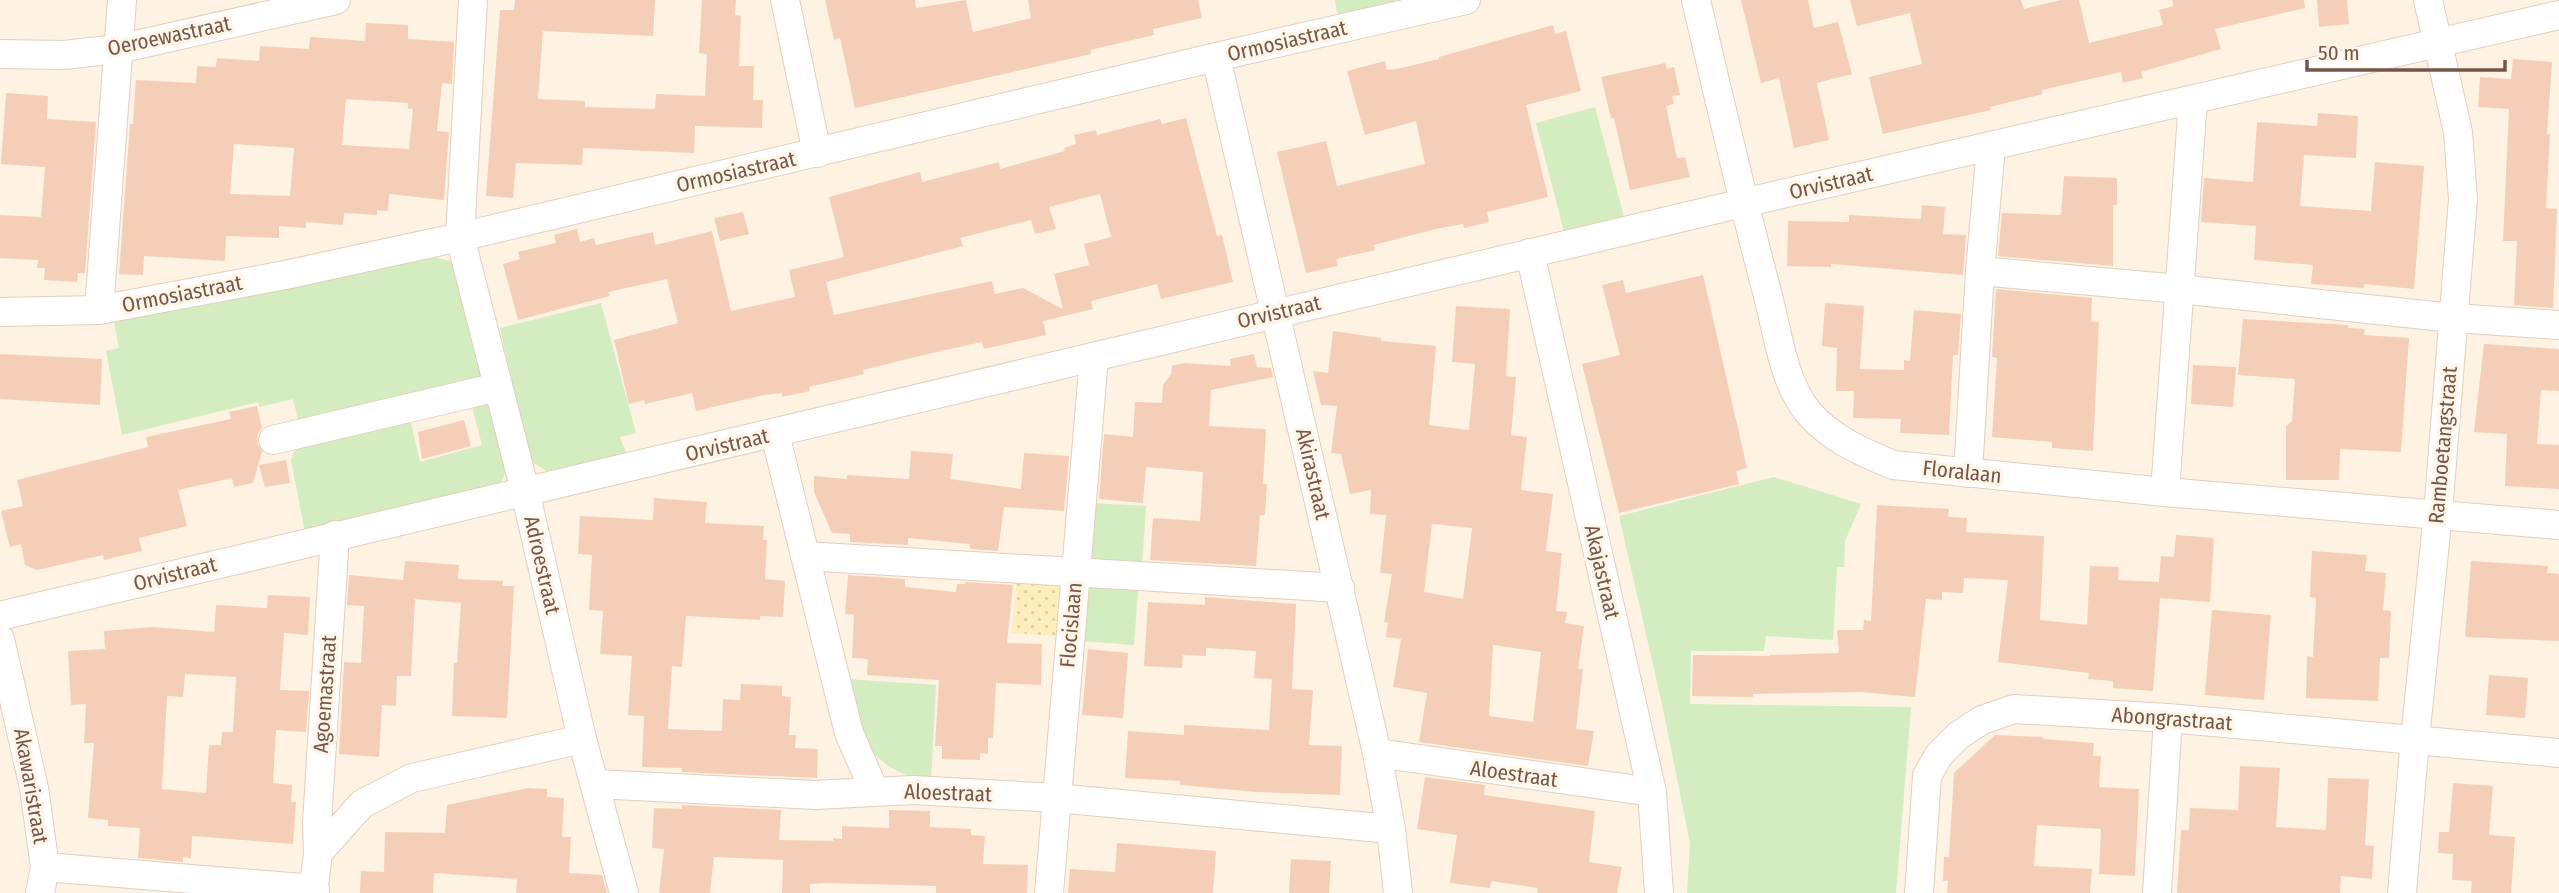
<svg xmlns="http://www.w3.org/2000/svg" width="2559" height="893" viewBox="0 0 2559 893" font-family="'Fira Sans Condensed',sans-serif">
  <style>
    .grass { fill: #d3ecc0 }
    .sand { fill: url(#sand-dots) }
    .building { fill: #f5ceb8; fill-rule: evenodd }
    .lines { fill: none; stroke-linecap: round; stroke-linejoin: round }
    .minor-casing { stroke: #e2cebd; stroke-width: 30 }
    .minor { stroke: #fff; stroke-width: 28 }
    .labels { text-anchor: middle; dominant-baseline: central; stroke-width: 7; stroke-linejoin: round; paint-order: stroke }
    .street-label { font-size: 21px; fill: #775647; stroke: #fff6ea }
  </style>
  <defs>
    <pattern id="sand-dots" width="8" height="8" patternUnits="userSpaceOnUse" patternTransform="scale(1.75)"><rect width="8" height="8" fill="#ffedbb"/><path d="M2 2h.1M6 6h.1" fill="none" stroke="#decda2" stroke-width="1.8" stroke-linecap="round"/></pattern>
  </defs>
  <rect width="100%" height="100%" fill="#fef2e2"/>
  <g class="grass">
    <path d="M1335,0H1394L1395,4L1338,17Z"/>
    <path d="M1595,107L1624,217L1564,232L1536,123Z"/>
    <path d="M424,255L450,261L457,267L484,384L302,423L298,419L293,399L259,407L258,402L122,435L106,351L119,348L114,322Z"/>
    <path d="M601,303L636,433L620,437L627,455L548,472L532,462L527,453L500,328Z"/>
    <path d="M471,403H492L506,472L498,487L305,532L291,460L294,452L300,447L411,422L420,462L482,445Z"/>
    <path d="M1774,477L1861,504L1845,541L1844,567H1837L1833,640L1766,636L1764,651H1691L1690,704L1911,707L1896,893H1687L1690,843L1662,704L1619,516Z"/>
    <path d="M1091,503L1146,506L1142,567L1090,564Z"/>
    <path d="M1086,586L1138,591L1134,645L1081,641Z"/>
    <path d="M847,679L936,685L931,781C864,769 863,736 847,679Z"/>
  </g>
  <path class="sand" d="M1017,577L1066,581L1059,636L1012,633Z"/>
  <g class="building">
    <path d="M515,0H655L653,36L543,31L538,99L585,101V107L655,109L656,94L705,96L707,54L699,53L702,0H736L735,15L741,16L739,66H754L753,100H763L762,128L695,126L694,153L583,148L582,165L516,163L513,198L486,196L500,10H514Z"/>
    <path d="M825,0H915L916,8L966,0L973,32L1031,18L1028,0H1198L1202,18L1153,29L1154,35L1090,50L1091,54L855,108L840,38L834,40Z"/>
    <path d="M1741,0H1808L1814,28L1838,22L1852,74L1817,83L1829,140L1794,148L1779,78L1761,83Z"/>
    <path d="M1850,0H2021L2024,9L2061,0H2079L2089,43L2163,25L2159,10L2174,6L2172,0H2304L2305,8L2215,29L2221,49L2141,72L2143,78L2123,83L2121,72L2042,90L2043,94L1990,107L1991,110L1883,134L1869,77L1922,64L1910,13L1857,26Z"/>
    <path d="M2317,0H2347L2349,24L2319,27Z"/>
    <path d="M366,23L408,25V39L454,42L452,84L442,83L437,131L449,132L444,200L389,194L388,211L377,210V215L344,213L343,225L306,222V228L279,226V238L226,236L225,261L144,256L143,275L119,274L130,124H133L136,80L196,83L197,66L216,67L217,58L259,61L260,46L309,49L310,37L365,41ZM346,99L408,103V109H413L409,149L342,145ZM234,144L294,148L290,196L230,194Z"/>
    <path d="M1553,25L1555,34L1566,31L1581,91L1526,105L1548,197L1487,212L1489,222L1464,228L1463,224L1440,228L1374,245L1375,250L1336,259L1338,266L1306,273L1277,152L1326,141L1337,186L1425,164L1416,121L1365,135L1347,71L1385,61L1387,70L1397,69L1439,59V57Z"/>
    <path d="M2513,59L2552,62L2547,134H2550L2546,208L2557,209L2553,308L2514,305L2517,241H2503L2509,109L2478,107L2480,77L2511,79Z"/>
    <path d="M1665,63L1667,69L1674,67L1680,95L1672,96L1674,104L1666,106L1677,158L1685,157L1690,177L1630,190L1614,118H1611L1601,77Z"/>
    <path d="M6,93L48,96L47,119L96,122L85,273H78L77,282L44,280L45,268H37L38,260L0,258V215L41,217L45,167L1,164Z"/>
    <path d="M2318,113L2358,116L2356,158L2304,155L2300,206L2371,211L2375,162L2424,166L2414,289L2364,284V288L2311,284L2313,265L2254,260L2256,226L2201,222L2204,178L2253,182L2257,122L2317,126Z"/>
    <path d="M1186,118L1217,236L1222,235L1233,282L1161,299L1157,284L1091,301L1093,309L1043,321L1046,335L984,349L982,342L919,356L863,370L864,374L809,387L810,391L782,397V393L764,395L696,411L692,393L645,404L644,400L629,404L614,340L678,323L667,279L608,292L610,296L518,320L503,264L520,259L518,252L556,243L554,235L577,229L580,242L594,238L596,245L653,232L655,245L712,231L731,311L795,297L789,270L844,257L829,197L920,172L922,182L999,162L1000,169L1065,151L1064,148L1076,144L1074,135L1096,130L1097,135L1160,119L1162,124ZM1100,194L1111,237L1084,244L1089,265L1054,274L1063,309L1023,288L995,294L992,281L834,315L826,282L963,246L960,238L1031,220L1035,234L1056,229L1049,207Z"/>
    <path d="M2064,176L2117,178V205H2113V266L1998,256L2002,213L2061,215Z"/>
    <path d="M1922,205L1945,207L1943,234L1966,235L1963,275L1831,264V267L1787,266L1788,221L1849,222V215L1921,219Z"/>
    <path d="M743,212L749,234L720,241L714,218Z"/>
    <path d="M1703,275L1747,468L1736,471L1739,484L1619,513L1582,364L1620,355L1602,285L1623,280L1626,293Z"/>
    <path d="M1996,289L2092,298L2091,321L2099,322L2093,451L2052,448V442L1992,437L1997,358L1992,357Z"/>
    <path d="M1825,303L1864,306L1860,369L1904,370V360L1910,361L1914,310L1961,314L1958,355H1953L1949,435L1900,433L1901,419L1853,418L1854,391H1836L1837,348L1822,346Z"/>
    <path d="M1456,306L1510,309L1506,376L1516,377L1511,435L1527,437L1521,490L1553,494L1546,551L1562,553L1556,611L1567,612L1565,623L1584,626L1578,669H1583L1576,729L1594,731L1588,766L1419,742L1427,693L1393,687L1401,639L1386,637L1388,623L1384,622L1392,574L1380,573L1386,515L1370,514L1371,490L1350,494L1341,454L1331,453L1337,406L1321,405L1313,371L1328,373L1333,331L1381,338V341L1436,346L1429,425L1469,430L1475,364L1452,362ZM1432,524L1472,528L1463,599L1424,592ZM1493,645L1541,652L1533,722L1489,716Z"/>
    <path d="M2243,319L2348,325V328L2365,329L2364,335L2409,338L2401,452L2340,449L2339,480H2286V426L2292,421L2295,379L2238,375Z"/>
    <path d="M2484,344L2559,349V391L2541,390L2537,444L2559,445V489L2505,486L2507,434L2474,432Z"/>
    <path d="M0,354L102,359L100,405L0,399Z"/>
    <path d="M1254,354L1257,367L1271,368L1273,377L1211,390L1209,426L1266,429L1263,484H1267L1265,515H1260L1256,566L1150,560L1153,518L1200,521L1203,472L1146,467L1143,503L1099,499L1104,434L1133,437L1135,402L1162,403L1163,385L1171,374L1172,366L1184,363L1231,366L1230,359Z"/>
    <path d="M2193,365L2236,367L2233,407L2191,404Z"/>
    <path d="M257,406L262,428L257,435V443L262,452L253,483L234,487L232,478L178,490L187,526L139,538L142,551L104,560L103,555L37,570L25,565L21,544L10,547L1,511L23,506L17,480L148,447L146,437L231,419L229,412Z"/>
    <path d="M464,420L471,446L422,459L418,432Z"/>
    <path d="M911,451L953,454L950,479L1021,489L1024,453L1069,456L1064,511L1004,507L998,551L970,549V544L908,538V545L850,542V534L832,533L814,492V476L847,479V475L909,479Z"/>
    <path d="M286,460L290,483L265,487L259,465Z"/>
    <path d="M654,498L707,502L705,523L764,526L763,540H767L765,579L785,581L783,617L760,616V620L686,616L682,667L672,666L668,729L722,731L723,699L740,700L741,684L782,686V696L791,697L789,735H796L795,748L818,749L817,778L682,772V768L642,767L644,716L628,715L632,656L600,654L603,611L589,610L592,555L578,554L580,516L653,520Z"/>
    <path d="M1877,505L1949,509L1948,517L1967,518L1966,532L2044,536L2040,620L2087,625L2090,566L2119,567L2118,580L2159,582L2161,556L2174,557L2176,535L2214,538L2210,602L2160,598L2153,691L2113,688V681L2088,679L2089,673L1998,662L2008,580L1964,578L1963,593L1942,592V600L1926,599L1915,697L1860,692L1753,694V697L1692,696L1693,655L1769,656V655L1839,653L1837,630H1863L1864,620L1871,621Z"/>
    <path d="M2312,551L2367,555L2365,571L2386,573L2383,610L2391,611L2389,658H2380L2378,701L2306,698L2307,656L2313,657L2316,598L2310,597Z"/>
    <path d="M405,561L459,565L458,579L503,581L502,586H514L507,718L452,716L454,663H457L461,603L415,599L411,676H397L396,706L382,705L379,757L339,754L344,662L361,663L364,606L347,605L349,575L403,580Z"/>
    <path d="M2471,561L2548,566L2547,573L2559,574V641L2465,637Z"/>
    <path d="M848,575L905,579V587L956,592L957,584H965L966,582L1013,585L1007,643L1042,644L1041,685L996,683L993,738H988V754L980,753V760L942,759V746H935L939,680L867,675L868,659L852,658L854,615L845,614Z"/>
    <path d="M268,595L310,597L308,635L284,633L280,690L309,691L306,732L276,730L273,783L292,785L291,802H296L293,844L192,836L191,858L183,857V862L138,858L140,828L108,826V820L88,818L94,743H84L86,704L71,705L68,651L105,649L104,631L153,627L214,632L216,605L267,608ZM185,674L236,677L233,732H222L221,745H209L206,793L162,789L167,696L183,697Z"/>
    <path d="M1205,597L1296,604L1292,689L1313,690L1309,745L1342,746L1340,795L1256,792L1180,785V781L1125,778L1128,731L1184,735V725L1269,730L1272,679L1254,678L1256,651L1206,648V656L1183,655L1182,668L1144,666L1148,602L1205,605Z"/>
    <path d="M2212,610L2271,615L2264,700L2205,695Z"/>
    <path d="M1088,649L1128,653L1123,718L1082,715Z"/>
    <path d="M2489,675L2528,678L2525,718L2486,715Z"/>
    <path d="M1995,735L2043,737V739L2094,743L2093,756H2101L2099,787L2139,789L2135,876L2099,874L2101,829L2037,825L2034,866L2092,869L2090,893H1947L1948,881H1943L1944,857H1949L1954,773Z"/>
    <path d="M2240,766L2280,768L2276,827L2326,830L2328,778L2369,779L2365,845L2374,846L2372,879L2341,876L2340,893H2177L2181,830H2189L2190,808L2238,810Z"/>
    <path d="M1425,777L1485,785L1484,795L1595,811L1589,862L1622,867L1617,893H1537L1538,888L1491,881L1490,888L1450,883L1457,835L1417,829Z"/>
    <path d="M2453,783L2493,786L2489,835L2515,837L2511,893H2471L2472,881L2452,880L2453,854L2438,853L2439,832H2449Z"/>
    <path d="M528,788L547,789V797L564,798L562,837H571L569,873L602,875L607,893H516L517,879L434,873L433,893H360L361,871L384,872L385,832L445,833L447,805Z"/>
    <path d="M682,805L781,810L779,840L833,841V838L842,839V826L889,828V810L930,811V827L971,829V835L985,836L983,864L1028,865L1027,893H936V886L826,883L810,884V893H782L783,860L714,857L710,893H659L664,849L652,848L654,808L682,809Z"/>
    <path d="M1117,843L1216,851L1213,893H1068L1070,869L1115,872Z"/>
    <path d="M1291,859L1331,861L1329,893H1289Z"/>
  </g>
  <g class="lines">
    <defs>
      <g id="minor">
        <path d="M473,0L460,237L525,491L582,739L624,893"/>
        <path d="M785,0L817,153"/>
        <path d="M1696,0C1719,99 1742,198 1768,296C1778,334 1783,381 1808,412C1831,439 1862,452 1893,465L2165,492L2559,525"/>
        <path d="M0,54L64,55L118,49L336,0"/>
        <path d="M1216,57L1377,753L1391,829L1398,893"/>
        <path d="M1530,253L1652,792L1659,893"/>
        <path d="M1980,271L2179,289L2453,318L2559,325"/>
        <path d="M99,310L122,0"/>
        <path d="M0,312L99,310L285,275L460,237L1216,57L1466,0"/>
        <path d="M775,434L849,733L874,790"/>
        <path d="M273,440L498,387"/>
        <path d="M1968,473L1980,271L1991,147"/>
        <path d="M2165,492L2193,100"/>
        <path d="M805,556L1340,588"/>
        <path d="M0,616L1743,203L2559,15"/>
        <path d="M0,639L34,788L45,867L40,893"/>
        <path d="M1377,753L1652,792"/>
        <path d="M596,784L815,795L913,790L1056,798L1391,829"/>
        <path d="M318,853L362,804L412,778L582,739"/>
        <path d="M45,867L315,889"/>
        <path d="M313,893L318,853L317,823L335,535"/>
        <path d="M1049,893L1094,358"/>
        <path d="M1919,893L1927,776L1939,755L1959,735L1982,720L2014,709L2168,718L2559,753"/>
        <path d="M2157,893L2168,718"/>
        <path d="M2402,893L2415,739L2438,513L2463,199L2458,132L2428,0"/>
      </g>
    </defs>
    <use href="#minor" class="minor-casing"/>
    <use href="#minor" class="minor"/>
  </g>
  <g class="labels">
    <g class="street-label">
      <text transform="translate(169 36) rotate(-12)">Oeroewastraat</text>
      <text transform="translate(1287 41) rotate(-13)">Ormosiastraat</text>
      <text transform="translate(736 172) rotate(-13)">Ormosiastraat</text>
      <text transform="translate(1831 183) rotate(-13)">Orvistraat</text>
      <text transform="translate(182 294) rotate(-11)">Ormosiastraat</text>
      <text transform="translate(1279 312) rotate(-13)">Orvistraat</text>
      <text transform="translate(727 445) rotate(-13)">Orvistraat</text>
      <text transform="translate(2443 445) rotate(-85)">Ramboetangstraat</text>
      <text transform="translate(1962 472) rotate(6)">Floralaan</text>
      <text transform="translate(1313 474) rotate(77)">Akirastraat</text>
      <text transform="translate(542 565) rotate(77)">Adroestraat</text>
      <text transform="translate(1602 572) rotate(77)">Akajastraat</text>
      <text transform="translate(175 574) rotate(-14)">Orvistraat</text>
      <text transform="translate(1071 625) rotate(-85)">Flocislaan</text>
      <text transform="translate(325 694) rotate(-86)">Agoemastraat</text>
      <text transform="translate(2172 719) rotate(4)">Abongrastraat</text>
      <text transform="translate(1514 774) rotate(8)">Aloestraat</text>
      <text transform="translate(31 786) rotate(80)">Akawaristraat</text>
      <text transform="translate(948 793) rotate(2)">Aloestraat</text>
    </g>
  </g>
  <path d="M2307 60v10h198v-10" fill="none" stroke="#775647" stroke-width="3.5"/>
  <text x="2318" y="60" font-size="21" fill="#775647" stroke="#fff6ea" stroke-width="5" paint-order="stroke">50 m</text>
</svg>
